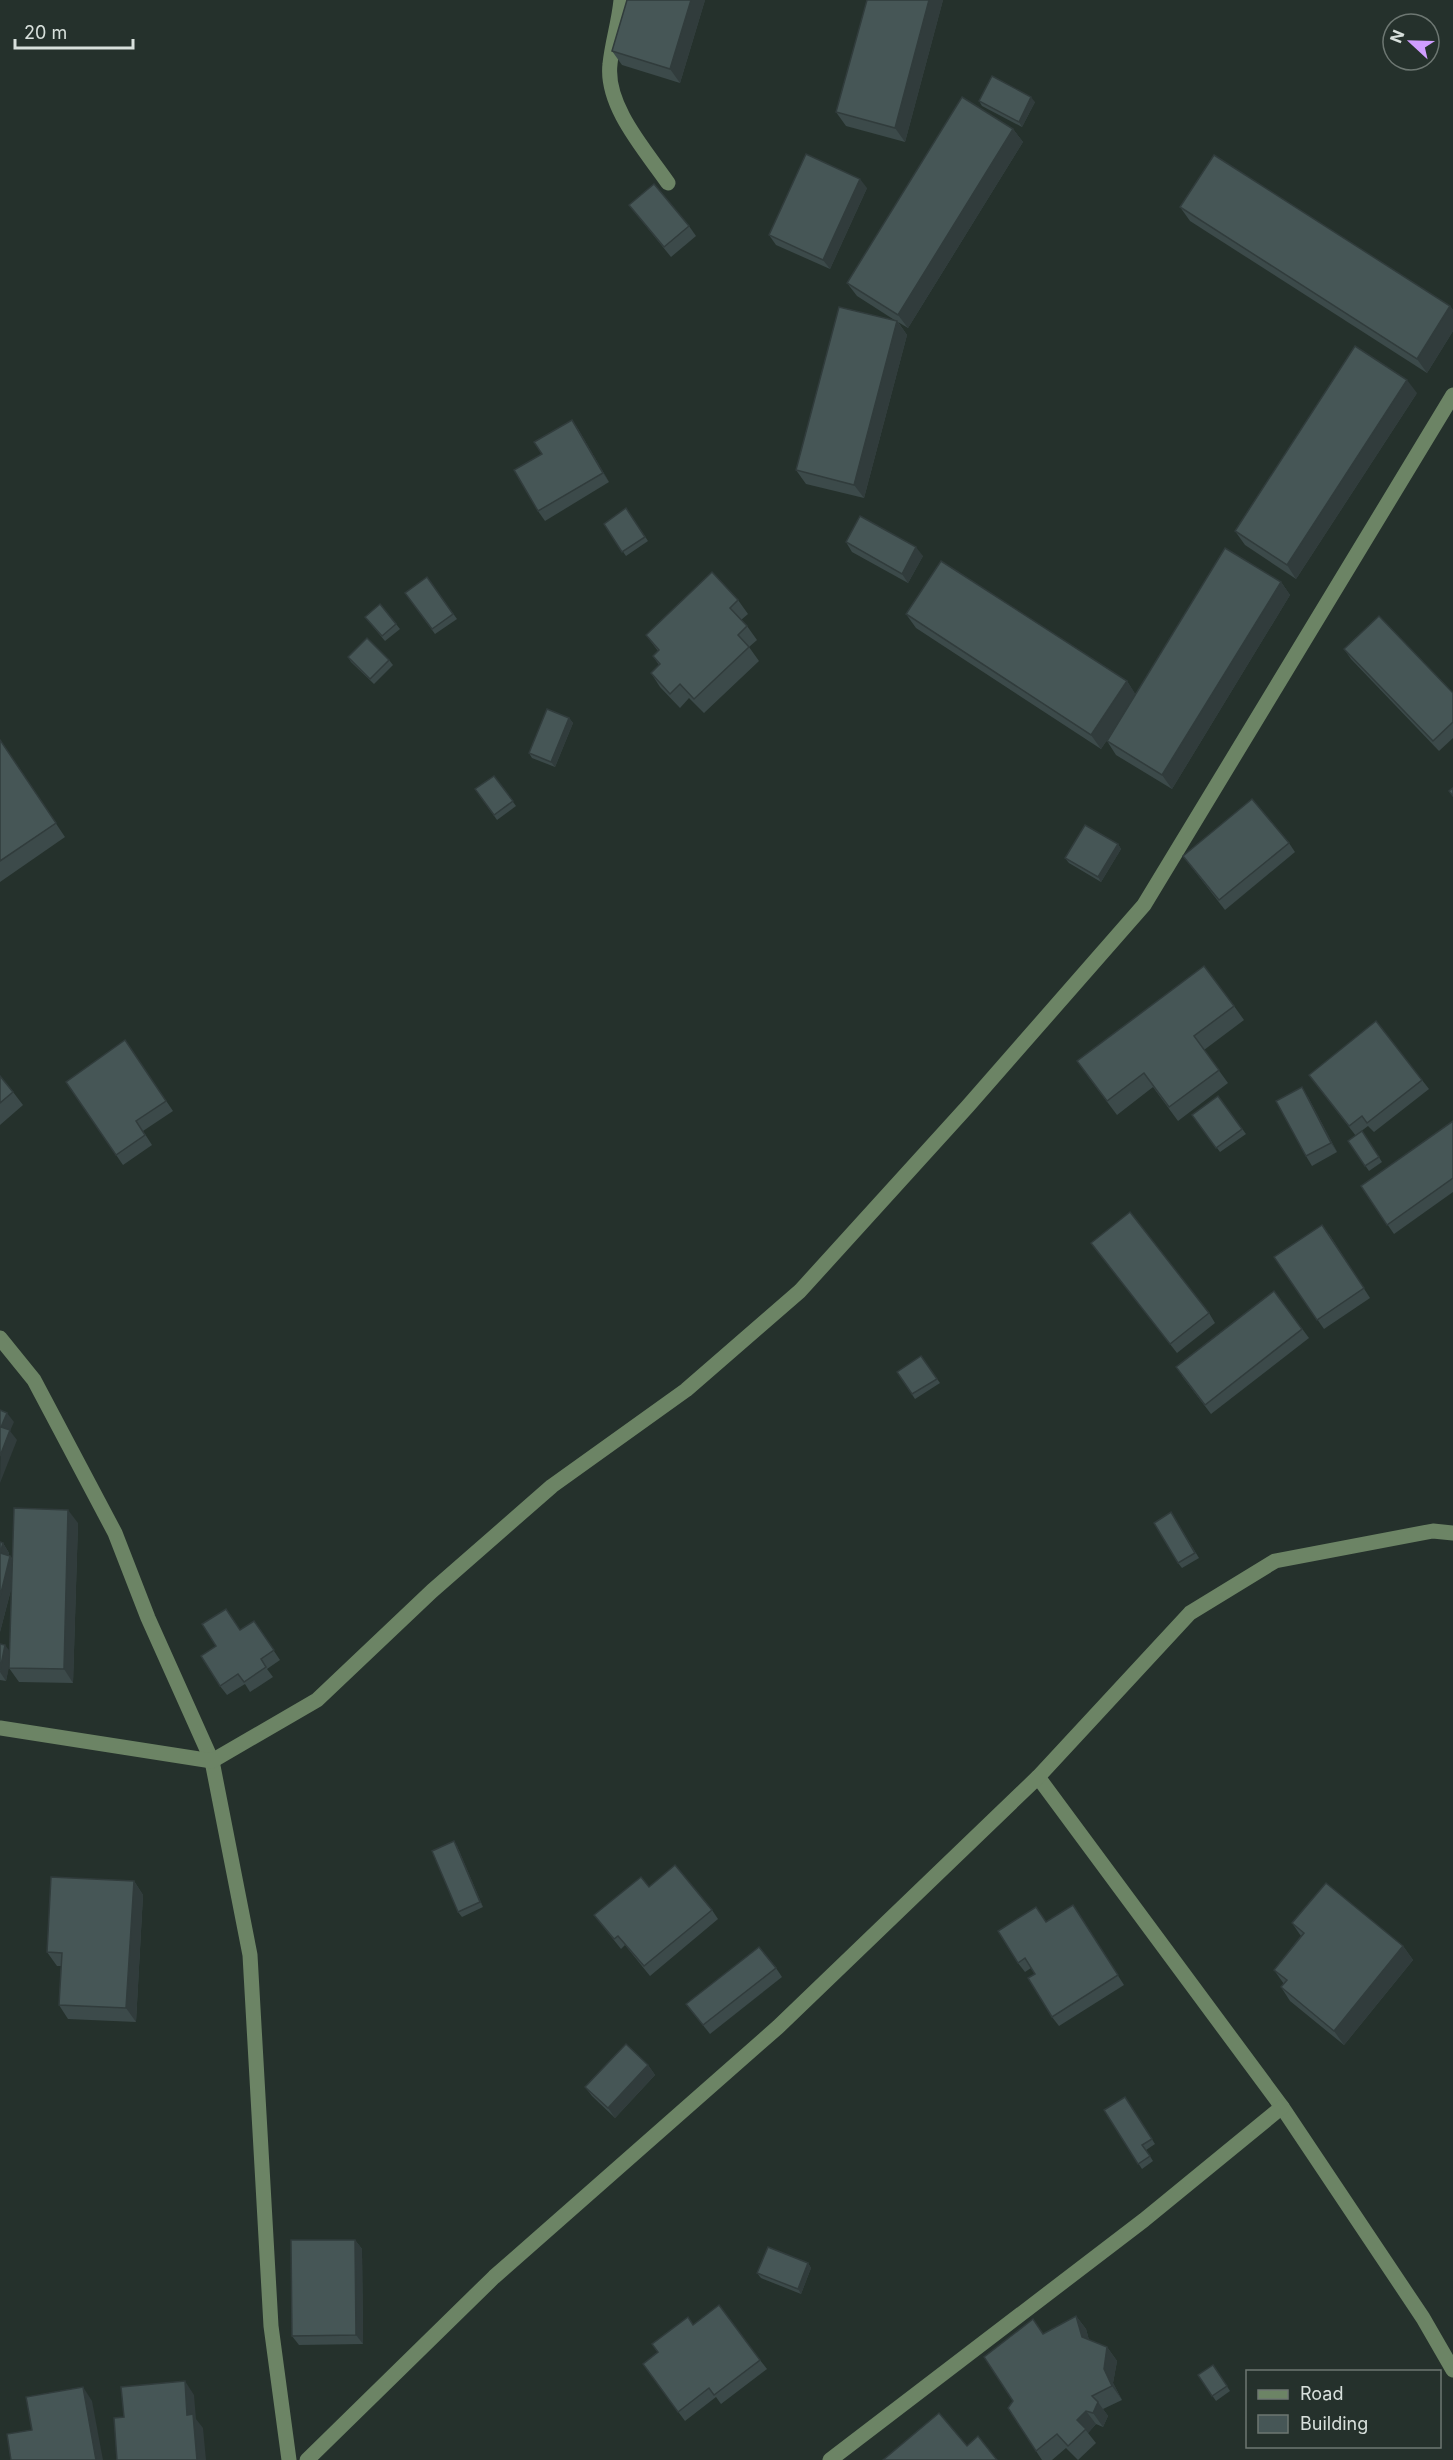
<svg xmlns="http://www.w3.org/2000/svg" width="1453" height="2460" viewBox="0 0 1453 2460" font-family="Inter,sans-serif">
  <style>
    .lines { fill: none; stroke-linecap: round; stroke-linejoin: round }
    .minor { stroke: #6c8465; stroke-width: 15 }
    .wall { fill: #3c4a4a }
    .shaded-wall { fill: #313c3c }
    .building { fill: #465656; stroke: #313c3c; stroke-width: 1.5 }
  </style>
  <rect width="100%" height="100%" fill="#25312c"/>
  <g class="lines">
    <g class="minor">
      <path d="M621,0C619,22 612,43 610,64C605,106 646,151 668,183"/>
      <path d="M0,1338L34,1380L115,1533L148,1618L212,1761L250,1955L271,2326L289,2460"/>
      <path d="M0,1728L212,1761L317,1700L432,1591L552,1486L686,1390L800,1291L968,1106L1144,905L1453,395"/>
      <path d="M1038,1777L1282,2107L1423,2318L1453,2370"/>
      <path d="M307,2460L494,2277L778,2027L1038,1777L1190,1613L1275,1561L1433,1531L1453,1533"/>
      <path d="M830,2460L1144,2220L1282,2107"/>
    </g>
  </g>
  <g class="wall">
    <path d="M627,0H705L680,83L622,65L612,51Z"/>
    <path d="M867,0H943L905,142L846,126L836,112Z"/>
    <path d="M979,101L1035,102L1022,127L982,106Z"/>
    <path d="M1013,129L1023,142L908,328L898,322L907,335L864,498L806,484L796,470L896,321L857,296L847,283Z"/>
    <path d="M867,188L830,269L776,245L769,235Z"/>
    <path d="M629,205L689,226L696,236L671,257Z"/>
    <path d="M1180,207L1450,306L1453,310V331L1427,373L1190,221Z"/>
    <path d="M1417,393L1296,579L1245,545L1235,531Z"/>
    <path d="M572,420L578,429L609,482L545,521L538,511L542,454Z"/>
    <path d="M626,508L648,541L626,556L604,524Z"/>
    <path d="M846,542L923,556L908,583L852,552Z"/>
    <path d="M427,577L457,619L435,634L405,593Z"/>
    <path d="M1281,582L1290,595L1172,789L1116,755L1107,741L1115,728L1101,749L916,628L906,614L1127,681L1135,694Z"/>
    <path d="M738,600L748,614L741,620L747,626L757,640L749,647L759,661L704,713L689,698L680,708L660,687L651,673L659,665L653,656L658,651L646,635Z"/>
    <path d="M365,617L396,624L400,629L385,641Z"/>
    <path d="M1344,649L1453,693V738L1439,751L1351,659Z"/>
    <path d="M348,657L389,660L393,665L374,684L351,662Z"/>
    <path d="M569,718L573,723L555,767L532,758L529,753Z"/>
    <path d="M0,740L65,837L0,882Z"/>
    <path d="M494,776L516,806L497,820L475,789Z"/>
    <path d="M1289,843L1295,852L1225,910L1183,856Z"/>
    <path d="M1118,844L1121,849L1101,882L1069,863L1065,858Z"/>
    <path d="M1234,1006L1244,1020L1204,1050L1228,1083L1178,1121L1153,1087L1117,1115L1087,1075Z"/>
    <path d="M125,1040L173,1111L143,1131L152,1145L123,1165L66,1082Z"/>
    <path d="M1309,1075L1422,1080L1429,1089L1374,1132L1368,1126L1356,1135L1362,1131L1382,1162L1369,1171L1348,1141L1356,1136Z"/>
    <path d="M0,1076L13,1092L23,1105L0,1125Z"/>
    <path d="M1218,1096L1246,1134L1220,1152L1192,1115Z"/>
    <path d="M1308,1097L1337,1152L1312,1166L1306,1156Z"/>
    <path d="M1453,1121V1192L1394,1234L1361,1186Z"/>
    <path d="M1329,1234L1370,1298L1324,1329L1274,1257Z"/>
    <path d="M1091,1243L1209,1313L1215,1323L1177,1353Z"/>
    <path d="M1274,1291L1309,1338L1211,1414L1182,1376Z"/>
    <path d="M921,1356L940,1383L915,1399L897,1372Z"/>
    <path d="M1171,1512L1199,1558L1182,1568L1178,1563Z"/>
    <path d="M78,1523L73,1683L19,1682L9,1668V1665L6,1681L0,1680V1644L10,1652L12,1586L0,1632V1542L3,1543L9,1553L8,1556H10L13,1559Z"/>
    <path d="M254,1621L280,1660L267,1669L273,1677L250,1692L245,1684L227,1695L220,1686L216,1646Z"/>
    <path d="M457,1846L483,1907L462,1917L458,1912Z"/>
    <path d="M134,1881L143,1895L136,2022L68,2019L59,2005L61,1966H57L47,1952Z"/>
    <path d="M649,1887L712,1910L718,1919L650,1976L625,1945L621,1949L594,1915Z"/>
    <path d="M1073,1905L1124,1985L1059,2026L1052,2017L1035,1974L1031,1968L1025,1972L1018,1963L1047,1922Z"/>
    <path d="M1292,1923L1403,1946L1413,1960L1344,2045L1290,2001L1281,1987L1284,1984L1274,1970L1301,1936Z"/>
    <path d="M776,1968L782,1977L710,2034L686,2004Z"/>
    <path d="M648,2065L655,2075L615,2118L592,2096L585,2087Z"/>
    <path d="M1125,2097L1155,2144L1146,2150L1153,2161L1142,2169L1104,2110Z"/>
    <path d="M355,2240L362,2249L363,2344L299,2345L292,2336Z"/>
    <path d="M808,2263L811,2268L801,2294L761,2278L757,2273Z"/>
    <path d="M1076,2316L1086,2329L1089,2340L1107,2347L1117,2361L1113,2383L1122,2400L1103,2409L1108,2416L1103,2427L1096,2424L1088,2433L1096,2443L1078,2460L1066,2448L1052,2460H1042L1036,2451L1043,2334Z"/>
    <path d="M693,2325L760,2360L767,2369L721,2404L716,2397L685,2421L643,2364L658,2353L652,2344Z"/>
    <path d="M1213,2365L1230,2391L1216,2401L1198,2375Z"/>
  </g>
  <g class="shaded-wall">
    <path d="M691,0H705L680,83L670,69Z"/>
    <path d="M929,0H943L905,142L895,128Z"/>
    <path d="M1031,97L1035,102L1022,127L1019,122Z"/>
    <path d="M1013,129L1023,142L908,328L898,315Z"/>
    <path d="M860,179L867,188L830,269L823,260Z"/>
    <path d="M1450,306L1453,310V331L1427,373L1417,359Z"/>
    <path d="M897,321L907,335L864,498L854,485Z"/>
    <path d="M1407,380L1417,393L1296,579L1287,565Z"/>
    <path d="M572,420L578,429L609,482L603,473Z"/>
    <path d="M916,547L923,556L908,583L902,574Z"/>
    <path d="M1281,582L1290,595L1172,789L1162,775Z"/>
    <path d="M1127,681L1136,695L1101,749L1091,735Z"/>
    <path d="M569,718L573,723L555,767L551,762Z"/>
    <path d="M1118,844L1121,849L1101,882L1098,877Z"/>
    <path d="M1302,1087L1308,1097L1337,1152L1331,1143Z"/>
    <path d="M7,1413L14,1422L10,1431L17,1440L0,1483L1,1427Z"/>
    <path d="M68,1510L78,1523L73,1683L64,1669Z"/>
    <path d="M3,1543L9,1553L7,1563L0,1553Z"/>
    <path d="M10,1556L17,1566L0,1632V1597Z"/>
    <path d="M5,1645L12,1654L6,1681L0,1672Z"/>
    <path d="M454,1841L457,1846L483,1907L480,1902Z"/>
    <path d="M134,1881L143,1895L136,2022L126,2008Z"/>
    <path d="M1403,1946L1413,1960L1344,2045L1334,2031Z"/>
    <path d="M648,2065L655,2075L615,2118L608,2108Z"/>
    <path d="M355,2240L362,2249L363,2344L356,2335Z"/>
    <path d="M808,2263L811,2268L801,2294L798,2289Z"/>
    <path d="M1076,2316L1086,2329L1092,2351L1082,2337Z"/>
    <path d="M1107,2347L1117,2361L1113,2383L1122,2400L1112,2386L1104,2369Z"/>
    <path d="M185,2381L194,2395L196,2419L203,2428L206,2460H197L187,2415Z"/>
    <path d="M83,2387L92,2401L103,2460H96Z"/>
    <path d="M1098,2402L1108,2416L1103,2427L1093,2413Z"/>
    <path d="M1086,2411L1096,2424L1088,2433L1077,2420Z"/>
  </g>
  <g class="building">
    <path d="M627,0H691L670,69L612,51Z"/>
    <path d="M867,0H929L895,128L836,112Z"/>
    <path d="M992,76L1031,97L1019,122L979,101Z"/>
    <path d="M962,97L1013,129L898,315L847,283Z"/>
    <path d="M806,154L860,179L823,260L769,235Z"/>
    <path d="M1214,155L1450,306L1417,359L1180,207Z"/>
    <path d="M654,184L689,226L664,247L629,205Z"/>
    <path d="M839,307L897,321L854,485L796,470Z"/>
    <path d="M1355,346L1407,380L1287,565L1235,531Z"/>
    <path d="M572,420L603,473L538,511L514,470L542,454L534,442Z"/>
    <path d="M626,508L645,537L622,552L604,524Z"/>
    <path d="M860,516L916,547L902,574L846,542Z"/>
    <path d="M1225,548L1281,582L1162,775L1107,741Z"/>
    <path d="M941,561L1127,681L1091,735L906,614Z"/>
    <path d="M712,572L738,600L730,608L747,626L738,635L749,647L694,699L680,684L670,694L651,673L660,664L653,656L659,650L646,635Z"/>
    <path d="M427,577L453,614L432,629L405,593Z"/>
    <path d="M380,604L396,624L382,636L365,617Z"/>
    <path d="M1379,616L1453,693V722L1433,741L1344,649Z"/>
    <path d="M367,638L389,660L370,679L348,657Z"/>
    <path d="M547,709L569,718L551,762L529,753Z"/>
    <path d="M0,740L56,823L0,861Z"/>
    <path d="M494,776L513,801L494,815L475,789Z"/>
    <path d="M1453,788V796L1449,791Z"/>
    <path d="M1252,799L1289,843L1219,900L1183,856Z"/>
    <path d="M1085,825L1118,844L1098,877L1065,858Z"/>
    <path d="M1204,966L1234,1006L1194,1036L1219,1070L1169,1107L1144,1073L1107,1101L1077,1061Z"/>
    <path d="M1376,1021L1422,1080L1367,1123L1362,1116L1349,1126L1309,1075Z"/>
    <path d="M125,1040L166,1101L136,1121L145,1135L116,1155L66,1082Z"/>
    <path d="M0,1076L13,1092L0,1103Z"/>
    <path d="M1302,1087L1331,1143L1306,1156L1276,1101Z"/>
    <path d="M1218,1096L1242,1129L1216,1148L1192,1115Z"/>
    <path d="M1453,1121V1178L1387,1225L1361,1186Z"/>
    <path d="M1362,1131L1379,1157L1365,1166L1348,1141Z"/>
    <path d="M1130,1212L1209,1313L1170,1344L1091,1243Z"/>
    <path d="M1322,1225L1364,1288L1317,1320L1274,1257Z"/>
    <path d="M1274,1291L1302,1329L1205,1405L1176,1367Z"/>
    <path d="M921,1356L937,1379L912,1394L897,1372Z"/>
    <path d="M0,1410L7,1413L1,1427L10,1430L0,1456Z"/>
    <path d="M14,1508L68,1510L64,1669L9,1668Z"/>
    <path d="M1171,1512L1195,1553L1178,1563L1154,1523Z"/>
    <path d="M0,1542L3,1543L0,1553Z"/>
    <path d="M0,1553L10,1556L0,1597Z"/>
    <path d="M226,1609L240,1630L254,1621L274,1650L261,1659L266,1667L244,1682L238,1674L220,1686L201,1656L216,1646L202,1624Z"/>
    <path d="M0,1644L5,1645L0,1670Z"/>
    <path d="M454,1841L480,1902L458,1912L432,1851Z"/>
    <path d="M675,1865L712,1910L644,1966L618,1936L614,1939L594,1915L641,1877L649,1887Z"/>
    <path d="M51,1877L134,1881L126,2008L59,2005L62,1953L47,1952Z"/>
    <path d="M1326,1883L1403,1946L1334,2031L1281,1987L1287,1980L1274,1970L1304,1933L1292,1923Z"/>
    <path d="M1073,1905L1118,1975L1052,2017L1028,1978L1035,1974L1025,1958L1018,1963L998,1931L1036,1907L1046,1922Z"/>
    <path d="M759,1947L776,1968L703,2025L686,2004Z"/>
    <path d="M626,2044L648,2065L608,2108L585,2087Z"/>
    <path d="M1125,2097L1152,2139L1142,2145L1150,2156L1138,2164L1104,2110Z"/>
    <path d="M291,2240H355L356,2335L292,2336Z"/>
    <path d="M768,2247L808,2263L798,2289L757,2273Z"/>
    <path d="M719,2305L760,2360L714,2395L709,2388L678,2412L643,2364L658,2352L652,2344L688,2317L693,2325Z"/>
    <path d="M1076,2316L1082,2337L1107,2347L1104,2369L1112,2386L1092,2396L1098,2402L1093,2413L1086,2411L1077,2420L1086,2429L1068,2446L1057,2434L1036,2451L1008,2408L1013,2401L984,2357L1033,2319L1043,2334Z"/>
    <path d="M1213,2365L1227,2386L1212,2396L1198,2375Z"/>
    <path d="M185,2381L187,2415L193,2414L197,2460H117L114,2418L124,2417L121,2387Z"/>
    <path d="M83,2387L96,2460H11L7,2434L32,2430L26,2397Z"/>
    <path d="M939,2413L967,2446L978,2436L997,2460H883Z"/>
  </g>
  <rect x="1246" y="2370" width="195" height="78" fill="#25312c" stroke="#6d7772" stroke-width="1.5"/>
  <rect x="1258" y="2390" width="30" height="9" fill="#6c8465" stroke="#6d7772" stroke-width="1.5"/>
  <text x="1300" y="2400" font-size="18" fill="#d8e0dc">Road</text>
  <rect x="1258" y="2415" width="30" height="18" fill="#465656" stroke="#6d7772" stroke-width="1.5"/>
  <text x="1300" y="2430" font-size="18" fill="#d8e0dc">Building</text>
  <g transform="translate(1411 42) rotate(292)"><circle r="28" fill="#25312c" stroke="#6d7772" stroke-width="1.5"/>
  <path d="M0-4.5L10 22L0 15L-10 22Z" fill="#d09dff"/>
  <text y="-9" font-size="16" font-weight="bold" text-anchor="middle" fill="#d8e0dc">N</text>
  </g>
  <path d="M15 39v9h118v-9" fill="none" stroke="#d8e0dc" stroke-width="3"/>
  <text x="24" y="39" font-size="18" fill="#d8e0dc" stroke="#25312c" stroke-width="4.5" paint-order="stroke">20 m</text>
</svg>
